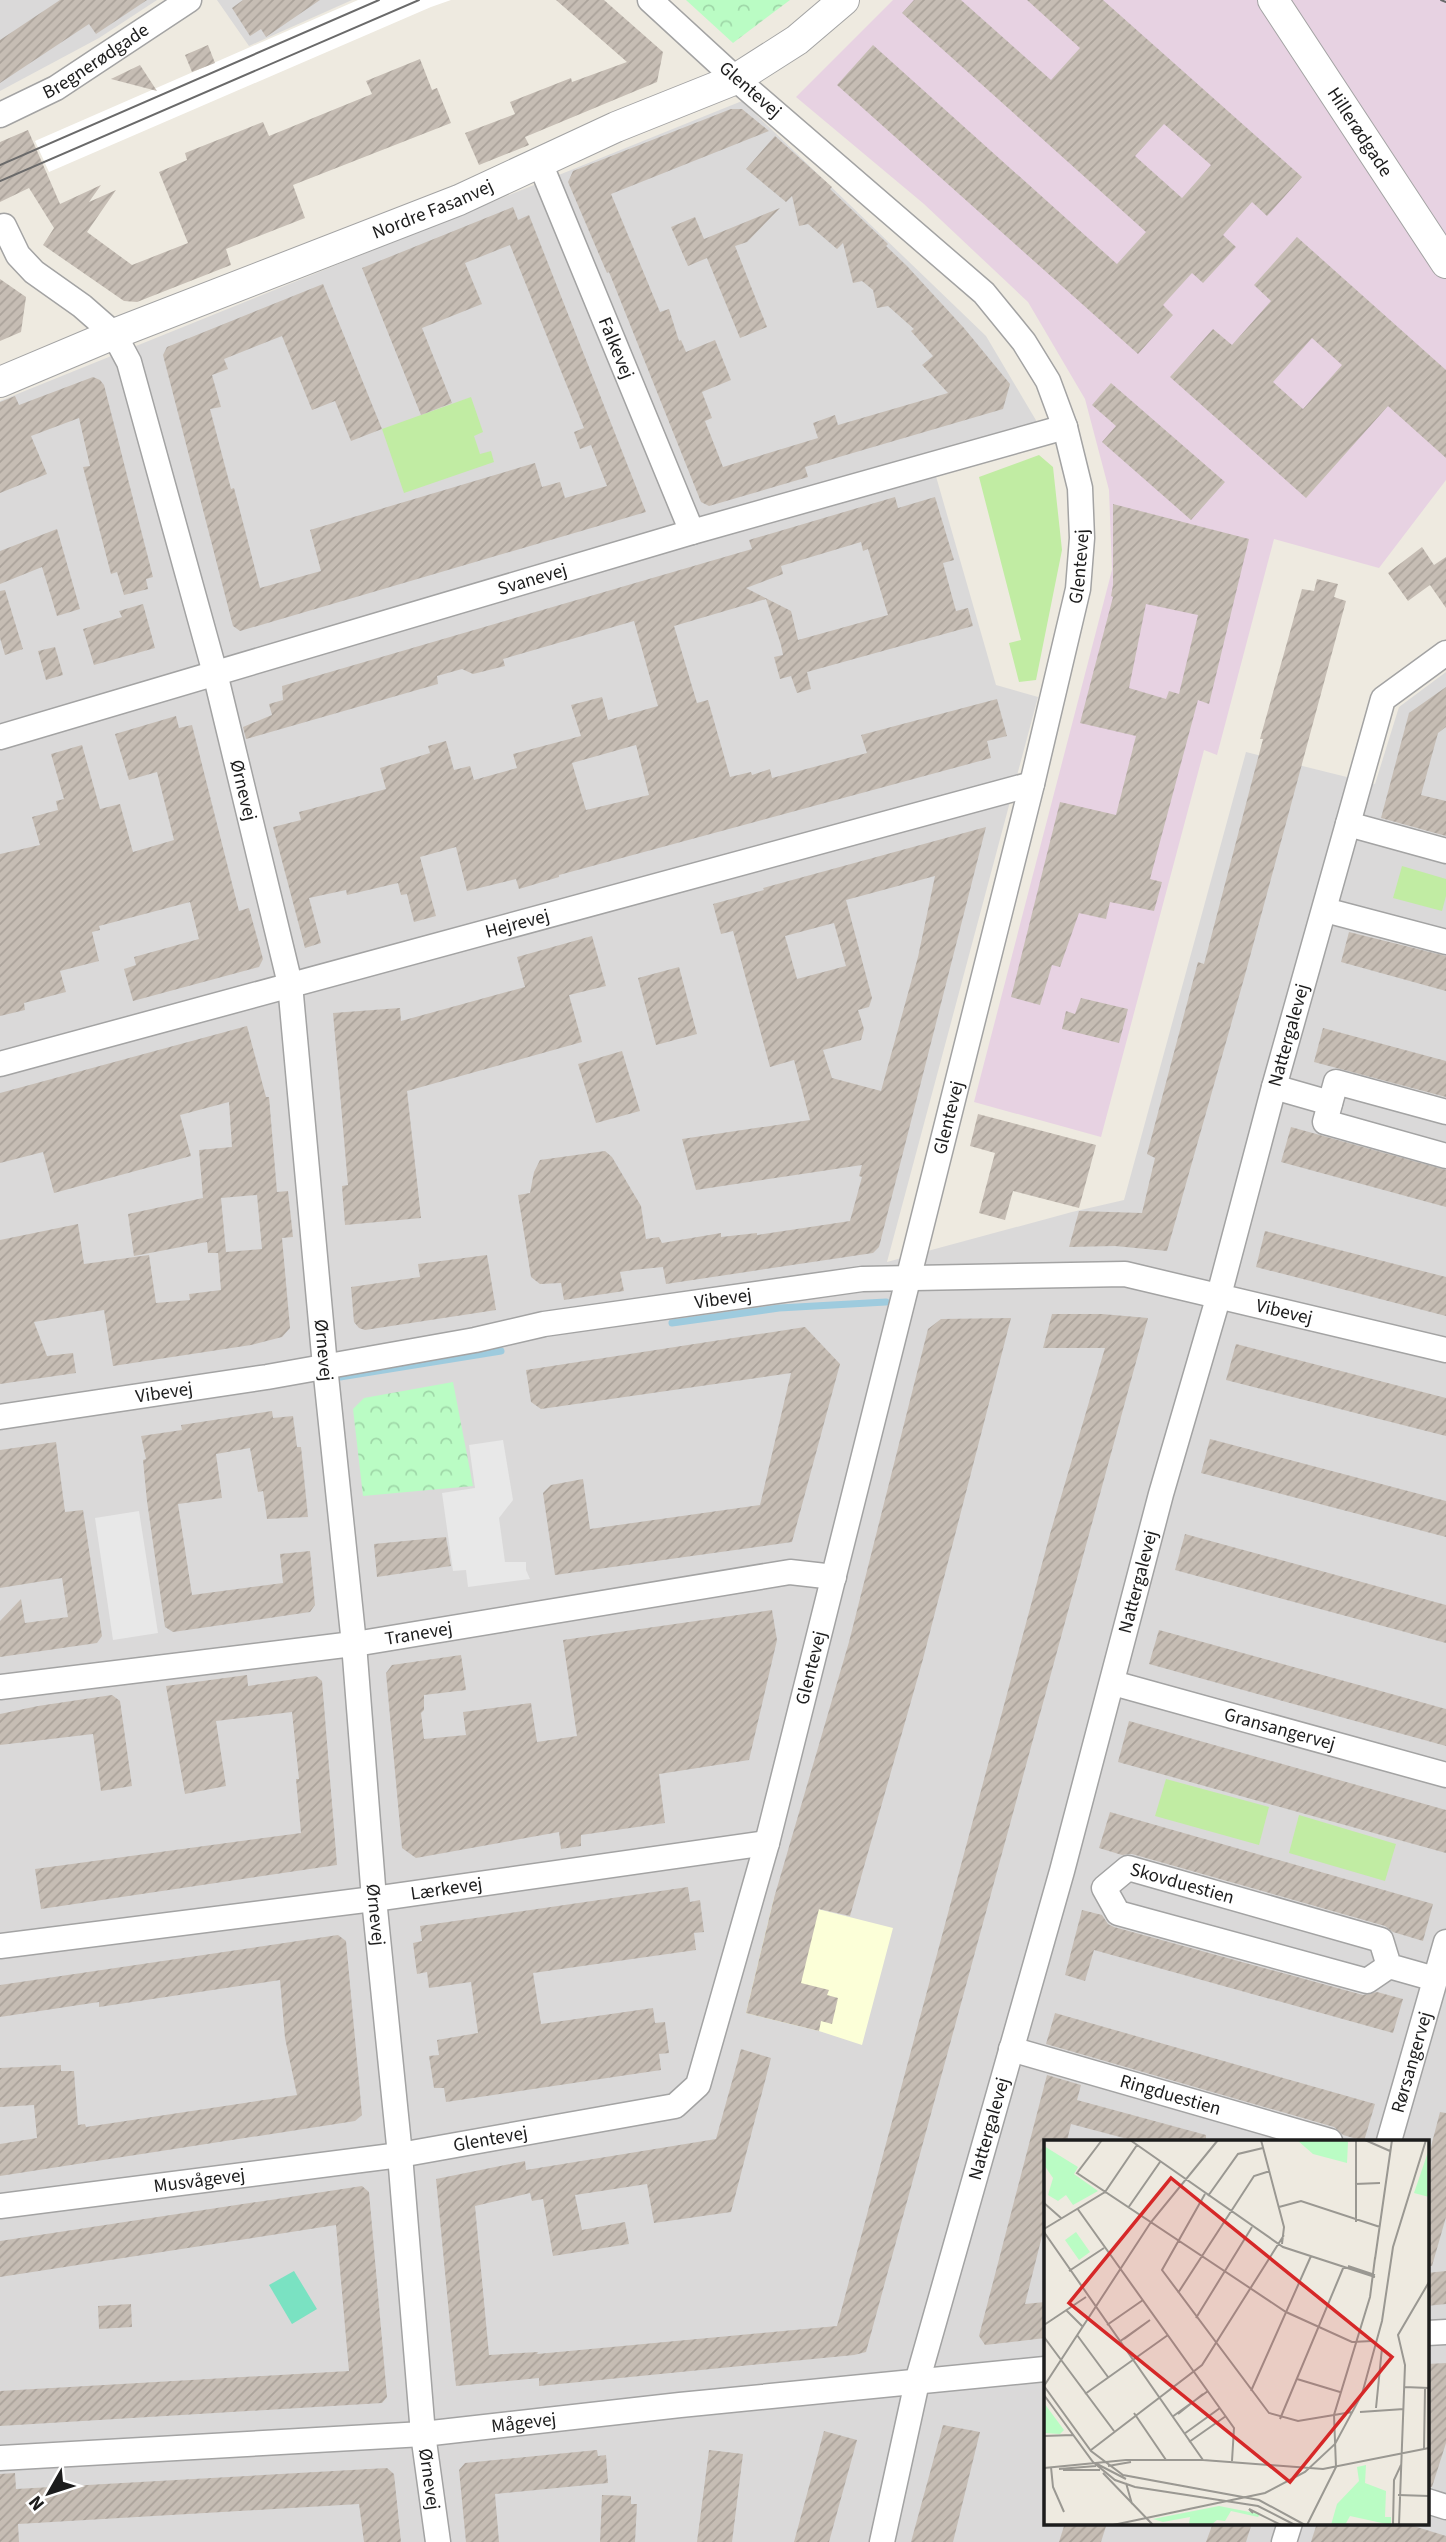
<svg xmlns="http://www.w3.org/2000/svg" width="1446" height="2542" viewBox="0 0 1446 2542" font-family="'Source Sans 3',sans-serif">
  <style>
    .residential { fill: #dad9d9; fill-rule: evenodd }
    .industrial { fill: #e7d2e2 }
    .education { fill: #fcffd8 }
    .grass { fill: #c1eca3 }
    .park { fill: url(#park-crowns) }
    .pitch { fill: #7ae2c2 }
    .parking { fill: #e8e8e8 }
    .pier { fill: #fff }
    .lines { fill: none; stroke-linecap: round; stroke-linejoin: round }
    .stream { stroke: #9ecbde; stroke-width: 7 }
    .building { fill: url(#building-hatch); fill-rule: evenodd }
    .minor-casing { stroke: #a3a3a3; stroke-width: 27 }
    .tertiary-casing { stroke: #a3a3a3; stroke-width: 32 }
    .minor { stroke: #fff; stroke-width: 24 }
    .tertiary { stroke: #fff; stroke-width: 30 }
    .tram { stroke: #6a6a6a; stroke-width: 2 }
    .labels { text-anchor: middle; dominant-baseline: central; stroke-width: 5; stroke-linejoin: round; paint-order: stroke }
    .street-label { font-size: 19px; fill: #1c1c1c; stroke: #fff }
    .inset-road { fill: none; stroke: #9a9892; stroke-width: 2 }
    .view { fill: #d62828; fill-opacity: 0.15; stroke: #d62828; stroke-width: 3.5 }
    .inset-edge { fill: none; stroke: #1c1c1c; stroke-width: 3.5 }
  </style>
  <defs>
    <pattern id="park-crowns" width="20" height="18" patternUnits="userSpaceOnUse" patternTransform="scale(1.75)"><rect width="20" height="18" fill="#bafcc4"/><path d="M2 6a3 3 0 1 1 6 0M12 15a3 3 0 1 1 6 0" fill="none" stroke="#9fd7a8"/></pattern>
    <pattern id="building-hatch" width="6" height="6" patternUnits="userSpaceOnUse" patternTransform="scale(1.75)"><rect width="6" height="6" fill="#c6bdb4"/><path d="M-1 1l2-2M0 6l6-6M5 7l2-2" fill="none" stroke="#aaa29a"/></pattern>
  </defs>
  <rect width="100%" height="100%" fill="#eeeae0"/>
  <g class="residential">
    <path d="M0,0H157L99,38L0,91Z"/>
    <path d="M217,0H352L249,46Z"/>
    <path d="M742,101L986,336L1037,422L929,452L996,685L1038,697L887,1262L1072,1212L1124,1200L1246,752L1375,784L1399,707L1446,672V2542H0V401ZM1045,2141H1427V2523H1045Z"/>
  </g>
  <path class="industrial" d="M893,0H1446V480L1379,568L1274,539L1217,755L1204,750L1101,1137L974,1102L1112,570L1109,490L1085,399L1028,302L924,204L796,97Z"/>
  <path class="education" d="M774,1898L893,1928L862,2045L819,2031L746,2013Z"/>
  <g class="grass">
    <path d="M471,397L483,432L474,436L480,454L491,451L494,462L404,493L382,429Z"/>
    <path d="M1039,455L1053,467L1062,550L1036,680L1019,682L1009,643L1021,640L979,477Z"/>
    <path d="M1402,866L1446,879V896L1442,911L1393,898Z"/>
    <path d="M1166,1779L1269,1807L1259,1845L1155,1816Z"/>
    <path d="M1299,1815L1396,1844L1385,1881L1289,1853Z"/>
  </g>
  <g class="park">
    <path d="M686,0H790L733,43Z"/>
    <path d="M453,1382L473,1486L363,1496L353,1409L364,1398Z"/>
  </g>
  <path class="pitch" d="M294,2271L317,2309L292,2324L269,2285Z"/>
  <g class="parking">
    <path d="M503,1440L513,1500L499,1518L505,1562H526V1570L530,1579L468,1587L466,1570L453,1571L442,1493L475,1488L469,1445Z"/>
    <path d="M139,1511L158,1633L113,1640L95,1518Z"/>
  </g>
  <path class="pier" d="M358,0H451L431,7L49,172L35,141Z"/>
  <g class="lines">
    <g class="stream">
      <path d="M672,1323L779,1308L886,1302"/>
      <path d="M340,1377L501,1351"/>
    </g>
  </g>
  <g class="building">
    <path d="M60,0H147L96,34L89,24L0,83V40Z"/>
    <path d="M243,0H320L266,37L261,29L250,36L232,8Z"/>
    <path d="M556,0H604L663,52L657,82L525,137L529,145L479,165L465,133L515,114L510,102L571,78L572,82L627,62Z"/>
    <path d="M914,0H961L1051,80L1080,48L1027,0H1103L1302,177L1267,216L1252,202L1223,235L1236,247L1203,283L1192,273L1163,305L1173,315L1138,354L837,85L873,45L1117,264L1146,232L902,13ZM1164,124L1211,165L1182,198L1135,156Z"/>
    <path d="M208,45L215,63L192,72L185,55Z"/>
    <path d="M420,59L432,90L437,88L451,123L293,185L305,218L226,249L231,265L137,302L124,301L43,245L54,228L29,188L0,202V142L28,130L60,204L101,185L89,202L116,190L87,232L132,265L188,243L159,172L187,160L185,153L263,122L269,136L372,94L366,81Z"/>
    <path d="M140,65L157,91L111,79Z"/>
    <path d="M731,109H742L769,131L611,194L660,312L669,309L679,341L681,340L686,352L715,340L731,380L702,392L712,418L705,421L723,467L818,438L813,423L835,415L838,425L948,393L922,365L933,356L911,331L914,329L888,306L877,308L873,290L862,281L853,283L843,243L837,249L808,224L799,226L792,196L786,202L746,169L775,136L832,187L830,189L888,244L886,246L907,266L964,328L1010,384L1003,409L805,467L808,477L709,506L701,502L609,272L607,273L568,182L573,171Z"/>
    <path d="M513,207L518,220L529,215L646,512L240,631L233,626L163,355L167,347L323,284L382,429L351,441L335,401L312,410L282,336L224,359L228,369L212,375L221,407L210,409L231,489L234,488L260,588L321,571L310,530L535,463L542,487L560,482L565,498L607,486L591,445L580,449L574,432L584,428L510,245L465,263L482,304L422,328L452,403L421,415L362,268Z"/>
    <path d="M780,208L747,242L735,246L767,327L740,338L707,258L688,266L671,227L695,217L704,239Z"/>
    <path d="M1297,237L1446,370V458L1388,406L1306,498L1170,377L1213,329L1232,345L1271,301L1254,285ZM1312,338L1342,365L1303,409L1273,382Z"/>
    <path d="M0,279L26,297L21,332L0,341Z"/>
    <path d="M93,377L100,380L104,385L153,577L146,579L148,589L124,595L117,572L111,574L83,467L90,466L79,418L31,436L47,474L0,493V402L15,396L19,405Z"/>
    <path d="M1111,383L1225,482L1191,520L1102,442L1116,426L1092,405Z"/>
    <path d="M895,497L898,508L935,497L954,560L943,563L956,611L968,608L973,626L807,672L811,689L797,693L791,676L780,679L774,657L783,655L781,645L766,599L674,626L697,703L708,700L730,777L751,772L752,775L770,769L772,778L867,753L861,735L997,699L1007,736L987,741L991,758L559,875V877L519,889L516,879L467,891L456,847L420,857L436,916L414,922L407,894L401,895L398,883L347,895L346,890L309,898L321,943L305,948L273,827L301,820L299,812L386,789L380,768L430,753L428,746L446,741L454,770L470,766L474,780L517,768L513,754L581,736L571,705L602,697L608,720L658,706L634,621L503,659L505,666L473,674L462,669L437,676L438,684L246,739L243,727L272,715L269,704L283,700L282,686L752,549L749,540ZM861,542L863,551L868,549L888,615L798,640L791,611L746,588L783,574L781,566ZM636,745L649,795L586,810L572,763Z"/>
    <path d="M1113,504L1249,539L1209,704L1198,700L1150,879L1162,882L1154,911L1110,902L1106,919L1079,913L1060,967L1052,965L1040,1005L1011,997L1060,802L1116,815L1136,736L1080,723L1113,597L1111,596L1113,585ZM1146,604L1198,615L1179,694L1169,691L1166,699L1129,688Z"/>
    <path d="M57,529L80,609L57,616L42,567L0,584V551Z"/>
    <path d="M1422,547L1434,565L1446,557V608L1430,585L1408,601L1388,573Z"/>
    <path d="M1317,579L1338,584L1334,597L1346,601L1245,975L1167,1251L1115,1246L1069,1247L1079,1211L1142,1213L1155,1158L1147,1154L1198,962L1204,964L1263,739H1260L1302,589L1314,591Z"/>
    <path d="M5,590L23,649L5,655L0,638V591Z"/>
    <path d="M143,604L155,648L94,665L83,629L122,617L119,611Z"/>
    <path d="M55,647L63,675L46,680L38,651Z"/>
    <path d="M1446,687V727L1438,733L1421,795L1446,801V836L1381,818L1409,713Z"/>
    <path d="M176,716L179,728L192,725L239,911L249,908L263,959L259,967L133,1001L124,969L136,965L134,957L199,939L190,902L99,926L100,930L92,932L99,961L60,971L66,992L24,1003L25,1010L0,1016V854L40,845L32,817L58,810L56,801L64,799L51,754L82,745L100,809L120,804L133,852L174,840L157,772L129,780L115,734Z"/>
    <path d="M986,827L879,1247L873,1253L666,1284L663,1267L633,1270L620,1272L624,1291L564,1300L561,1283L540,1284L531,1277L518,1195L530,1193L534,1172L540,1160L605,1151L612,1157L641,1206L646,1239L659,1237L662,1243L721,1233V1237L757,1233V1235L850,1221L862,1177L859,1176L862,1165L696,1190L682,1139L810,1120L794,1060L770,1067L733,931L721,934L713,904L764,890L763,888ZM935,876L918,957L881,1091L832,1078L823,1050L861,1040L864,1029L858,1010L869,1007L872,998L846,900ZM834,923L846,966L797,979L785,936Z"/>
    <path d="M1349,932L1446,956V991L1341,962Z"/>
    <path d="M592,936L606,986L569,995L582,1042L407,1091L421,1218L345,1225L342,1186L348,1185L333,1013L400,1008L401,1021L525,987L517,957Z"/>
    <path d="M679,967L697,1034L656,1045L638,978Z"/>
    <path d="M1081,998L1128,1009L1119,1043L1062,1029L1066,1011L1075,1014Z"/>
    <path d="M247,1026L266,1097H269L277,1192L288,1191L293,1237L282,1238L290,1328L282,1337L251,1345L113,1366L104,1310L34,1322L47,1356L73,1353L76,1373L0,1384V1240L78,1224L84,1264L149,1255L156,1303L190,1300L189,1294L221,1290L218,1253H208L207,1242L134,1256L128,1214L203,1198L199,1150L232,1147L229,1102L180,1115L191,1156L54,1193L43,1152L0,1163V1093ZM257,1195L262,1249L226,1252L221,1198Z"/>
    <path d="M1323,1028L1446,1061V1097L1314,1062Z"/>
    <path d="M622,1051L640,1111L596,1123L578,1064Z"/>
    <path d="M978,1114L1096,1145L1079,1208L1013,1191L1005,1220L979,1213L995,1153L970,1146Z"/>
    <path d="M1291,1127L1446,1170V1207L1281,1162Z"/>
    <path d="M1265,1231L1446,1277V1316L1256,1267Z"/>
    <path d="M487,1255L496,1310L365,1330L359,1328L354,1322L351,1287L420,1277L418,1264Z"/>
    <path d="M1052,1314H1102L1148,1318L866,2352L854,2355L539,2386V2378L456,2386L436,2179L525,2161L526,2170L716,2139L741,2049L771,2058L731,2212L654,2223L647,2184L575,2195L582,2230L625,2222L629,2244L553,2256L543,2199L532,2201L530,2193L475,2206L489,2355L538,2352L537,2354L837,2326L1050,1534L1105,1348H1043Z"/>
    <path d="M1011,1318L923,1659L850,1916L819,1909L801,1983L829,1990L827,1995L838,1998L832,2024L821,2021L819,2031L746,2013L774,1898L849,1642L928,1329L941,1319Z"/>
    <path d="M805,1327L840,1364L792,1542L555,1575L543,1493L551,1485L583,1479L590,1529L760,1505L791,1373L541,1409L531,1402L526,1370Z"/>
    <path d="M1236,1344L1446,1398V1436L1226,1380Z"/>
    <path d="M272,1411L273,1418L293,1416L297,1447H301L308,1517L267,1519L263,1491L258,1492L250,1448L216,1454L222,1498L178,1504L192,1595L283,1583L280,1554L310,1551L315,1605L310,1612L173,1632L165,1627L147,1501L143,1460L146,1459L141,1436L182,1430L181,1425Z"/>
    <path d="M1210,1439L1446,1501V1537L1201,1473Z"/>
    <path d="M56,1442L65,1512L83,1510L102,1636L97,1643L0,1657V1621L21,1599L25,1623L68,1617L62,1578L0,1588V1450Z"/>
    <path d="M1185,1534L1446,1605V1643L1175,1570Z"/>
    <path d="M446,1537L451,1566L377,1577L374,1544Z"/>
    <path d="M772,1610L777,1640L749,1760L659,1774L665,1823L581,1835V1846L561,1849L559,1832L416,1858L402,1848L386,1673L392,1665L461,1655L466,1690L424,1695V1710L421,1713L424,1739L466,1735L463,1712L531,1703L537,1742L577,1736L563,1640Z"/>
    <path d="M1159,1630L1446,1709V1746L1149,1664Z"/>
    <path d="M247,1675L248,1686L316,1676L322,1681L337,1865L41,1909L35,1869L301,1833L296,1779H299L292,1712L216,1721L226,1786L185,1794L166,1686Z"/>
    <path d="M112,1695L120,1701L132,1786L101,1791L93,1734L0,1745V1714L38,1706Z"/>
    <path d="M1129,1721L1446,1810V1853L1118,1762Z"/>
    <path d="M1110,1812L1433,1904L1423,1941L1393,1932L1385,1926L1132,1854L1122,1855L1099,1848Z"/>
    <path d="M688,1887L690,1902L700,1900L704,1932L694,1933L696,1950L533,1973L541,2024L653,2008L655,2023L665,2022L669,2053L659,2054L661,2070L446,2102L444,2088H434L429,2056L439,2055L437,2040L478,2033L471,1982L429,1988L427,1972L417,1974L413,1943L422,1941L420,1926Z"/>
    <path d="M1082,1910L1102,1915L1108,1924L1114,1927L1363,1995L1377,1992L1403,1999L1393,2033L1094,1950L1085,1981L1065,1975Z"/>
    <path d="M338,1935L346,1941L362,2115L355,2121L0,2176V2144L37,2138L34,2105L0,2107V2068L61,2065V2071H74L78,2125L85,2124L86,2127L297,2095L285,2038L280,1980L99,2007V2002L0,2017V1985Z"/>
    <path d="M1055,2013L1375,2104L1364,2141L1343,2135L1334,2127L1046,2044Z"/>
    <path d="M1047,2075L1081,2085L1077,2100L1206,2135V2141H1135L1071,2124L1067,2141H1045V2224L1025,2304L1045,2302V2338L985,2345L979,2336Z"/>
    <path d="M1440,2112L1446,2113V2217L1432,2266H1427V2162Z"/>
    <path d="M362,2186L369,2192L387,2397L382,2403L0,2426V2391L349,2371L336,2225L0,2277V2241Z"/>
    <path d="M1446,2271V2304L1427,2306V2273Z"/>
    <path d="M131,2304L132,2327L99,2329L98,2306Z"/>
    <path d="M1446,2363V2443L1432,2487H1427V2364Z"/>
    <path d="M943,2425L980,2432L953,2542H911Z"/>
    <path d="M824,2431L857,2440L829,2542H794Z"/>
    <path d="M597,2450L598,2456L606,2455L608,2483L495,2494L499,2542H466L459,2470L465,2463Z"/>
    <path d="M709,2450L743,2454L732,2542H697Z"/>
    <path d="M387,2468L394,2474L401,2542H364L359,2504L18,2524L19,2542H0V2474L15,2473L16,2489Z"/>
    <path d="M602,2495L631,2496V2504H637L635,2542H600Z"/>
    <path d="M1065,2523H1107L1101,2542H1059Z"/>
    <path d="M1213,2523H1252L1246,2542H1206Z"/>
    <path d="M1317,2523H1404L1446,2536V2542H1311Z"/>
  </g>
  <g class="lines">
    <defs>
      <g id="minor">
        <path id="s1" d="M0,115L56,88L189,0"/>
        <path id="s2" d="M540,163L692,532"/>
        <path id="s3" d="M4,226L18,255L34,272L82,306L114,334L129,362L215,673L290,984L325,1366L354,1644L374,1899L400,2155L423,2434L438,2542"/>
        <path id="s4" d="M0,737L692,532L1065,427"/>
        <path d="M1348,824L1446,851"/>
        <path d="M1325,910L1446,942"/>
        <path id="s5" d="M0,1064L1032,784"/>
        <path d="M1274,1087L1330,1103"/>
        <path d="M1446,1112L1336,1082L1325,1122L1446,1156"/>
        <path id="s6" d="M0,1417L267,1377L475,1340L544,1324L862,1279L1125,1274L1446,1350"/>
        <path id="s7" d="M1113,1683L1446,1775"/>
        <path id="s8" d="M0,1687L361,1643L790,1572L834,1577"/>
        <path id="s9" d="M0,1946L381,1898L767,1843"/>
        <path id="s10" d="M1389,1966L1367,1981L1118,1913L1104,1888L1128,1868L1381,1940L1389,1966L1435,1979"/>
        <path id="s11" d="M1011,2049L1330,2141"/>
        <path id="s12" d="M1389,2141L1446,1942"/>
        <path id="s13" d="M0,2206L400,2155L675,2106L698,2085L767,1843L1032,784L1078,589L1082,538L1080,488L1065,427L1048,381L1024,342L984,293L736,79L650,0"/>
        <path d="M1427,2333L1446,2332"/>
        <path id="s14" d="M0,2458L423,2434L680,2405L1045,2369"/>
        <path d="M1427,2501L1446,2507"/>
        <path id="s15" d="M882,2542L917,2382L1062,1871L1161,1494L1219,1295L1274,1087L1383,699L1446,653"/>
        <path d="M1284,2542L1290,2523"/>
      </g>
      <g id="tertiary">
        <path id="s16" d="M1273,0L1446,263"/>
        <path id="s17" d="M0,382L114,334L459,200L616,127L736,79L797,40L844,0"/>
      </g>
    </defs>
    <use href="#minor" class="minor-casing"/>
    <use href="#tertiary" class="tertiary-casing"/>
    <use href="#minor" class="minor"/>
    <use href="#tertiary" class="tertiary"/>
    <g class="tram">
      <path d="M1441,0L1446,2"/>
      <path d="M0,165L379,0"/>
      <path d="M0,181L419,0"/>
    </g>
  </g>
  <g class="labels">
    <g class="street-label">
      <text stroke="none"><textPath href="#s1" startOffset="110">Bregnerødgade</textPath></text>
      <text transform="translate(750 90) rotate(41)">Glentevej</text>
      <text stroke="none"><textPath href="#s16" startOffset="158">Hillerødgade</textPath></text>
      <text stroke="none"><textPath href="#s17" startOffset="466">Nordre Fasanvej</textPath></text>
      <text stroke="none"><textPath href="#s2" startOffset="200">Falkevej</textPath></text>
      <text stroke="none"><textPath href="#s13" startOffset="2280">Glentevej</textPath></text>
      <text stroke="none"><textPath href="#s4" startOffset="555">Svanevej</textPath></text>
      <text stroke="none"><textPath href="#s3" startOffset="632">Ørnevej</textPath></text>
      <text stroke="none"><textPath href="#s5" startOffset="536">Hejrevej</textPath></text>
      <text stroke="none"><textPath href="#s15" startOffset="1561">Nattergalevej</textPath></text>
      <text stroke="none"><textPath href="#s13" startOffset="1713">Glentevej</textPath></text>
      <text stroke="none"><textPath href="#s6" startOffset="733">Vibevej</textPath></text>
      <text stroke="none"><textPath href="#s6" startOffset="1300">Vibevej</textPath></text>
      <text stroke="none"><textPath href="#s3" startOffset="1199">Ørnevej</textPath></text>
      <text stroke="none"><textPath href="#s6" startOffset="166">Vibevej</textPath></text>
      <text stroke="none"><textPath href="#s15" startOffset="994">Nattergalevej</textPath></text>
      <text stroke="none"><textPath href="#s8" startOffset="422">Tranevej</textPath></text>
      <text stroke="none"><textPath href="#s13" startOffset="1146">Glentevej</textPath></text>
      <text stroke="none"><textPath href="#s7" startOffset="173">Gransangervej</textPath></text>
      <text stroke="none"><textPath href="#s10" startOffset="401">Skovduestien</textPath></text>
      <text stroke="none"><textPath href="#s9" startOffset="450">Lærkevej</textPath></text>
      <text stroke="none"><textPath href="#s3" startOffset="1766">Ørnevej</textPath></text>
      <text stroke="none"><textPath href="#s12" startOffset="82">Rørsangervej</textPath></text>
      <text stroke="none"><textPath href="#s11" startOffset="166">Ringduestien</textPath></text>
      <text stroke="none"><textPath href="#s15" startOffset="427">Nattergalevej</textPath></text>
      <text stroke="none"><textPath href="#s13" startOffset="495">Glentevej</textPath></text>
      <text stroke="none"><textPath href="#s13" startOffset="201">Musvågevej</textPath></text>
      <text stroke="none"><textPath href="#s14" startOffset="525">Mågevej</textPath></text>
      <text stroke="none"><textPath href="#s3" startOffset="2333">Ørnevej</textPath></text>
    </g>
  </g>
  <g transform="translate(1044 2140)">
    <rect width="385" height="385" fill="#eeeae0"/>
    <path d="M253,0H301L304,2L303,23L269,14ZM0,6L34,27L30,34L54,51L29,65L22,55L14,61L4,55L9,38L0,25ZM385,9V57L370,53ZM32,92L46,112L35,120L21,100ZM0,263L20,290L16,294L0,293ZM322,325L321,343L342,351L341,377H347V385L306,376L301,385H287L293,364L315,341L313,327ZM175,366L216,374L214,377L187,371L181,381L173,380L167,385L145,384L146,377L119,382L109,379Z" fill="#bafcc4"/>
    <path class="inset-road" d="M58,0L33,33L242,172L308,202L328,201M86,0L239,107L331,137M217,0L240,87L238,104M321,0L346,11M311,44L336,43M161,54L118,130L225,273L254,281L308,272M164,56L194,14L219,8M0,63L17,78M235,67L257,61L336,87M33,68L190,288L188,321M84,68L116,22M312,82V0M0,89L61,52L93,5M0,92L159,320M331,119L348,0M304,126L331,135M25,131L60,108M134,153L210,36L226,31M22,170L38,186M152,178L208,87M0,185L42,157M63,185L99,160M33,195L64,237M0,197L70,291M80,199L106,180M75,202L106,180M253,239L296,252M0,246L47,311L79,335L215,360L261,385M0,246L107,82L174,0M360,247L385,248M207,251L267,116M41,254L124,195M0,255L49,322L71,340L91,347L214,366L251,385M332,268L338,208M316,272L360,269M90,273L122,320M134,274L159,254M128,277L164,251M236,279L300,126M140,294L176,268M0,296L29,295M145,302L182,276M380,309L381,248M47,310L158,225L240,95M53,324L82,339M64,326L87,322M7,327L9,347L20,372M0,328L82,320H159L279,329L385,308M15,329L52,326M19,330H56M59,333L109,385M82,343L88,364M354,355L385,356M209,373L205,369L237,385M69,385L221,353L261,332L291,304L318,254L338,181L349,107L382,0M263,385L292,327L290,275L326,157L331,118M349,385L350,340L357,325M355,385L361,225L354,195L385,142"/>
    <path class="view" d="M127,38L348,217L246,342L25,163Z"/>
    <rect width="385" height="385" class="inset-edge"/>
  </g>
  <g transform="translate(49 2493) rotate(231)" stroke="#ffffff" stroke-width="5" paint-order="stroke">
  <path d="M0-5L12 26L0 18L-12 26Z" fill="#1c1c1c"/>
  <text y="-10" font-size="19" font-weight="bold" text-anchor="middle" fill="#1c1c1c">N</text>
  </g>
</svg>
